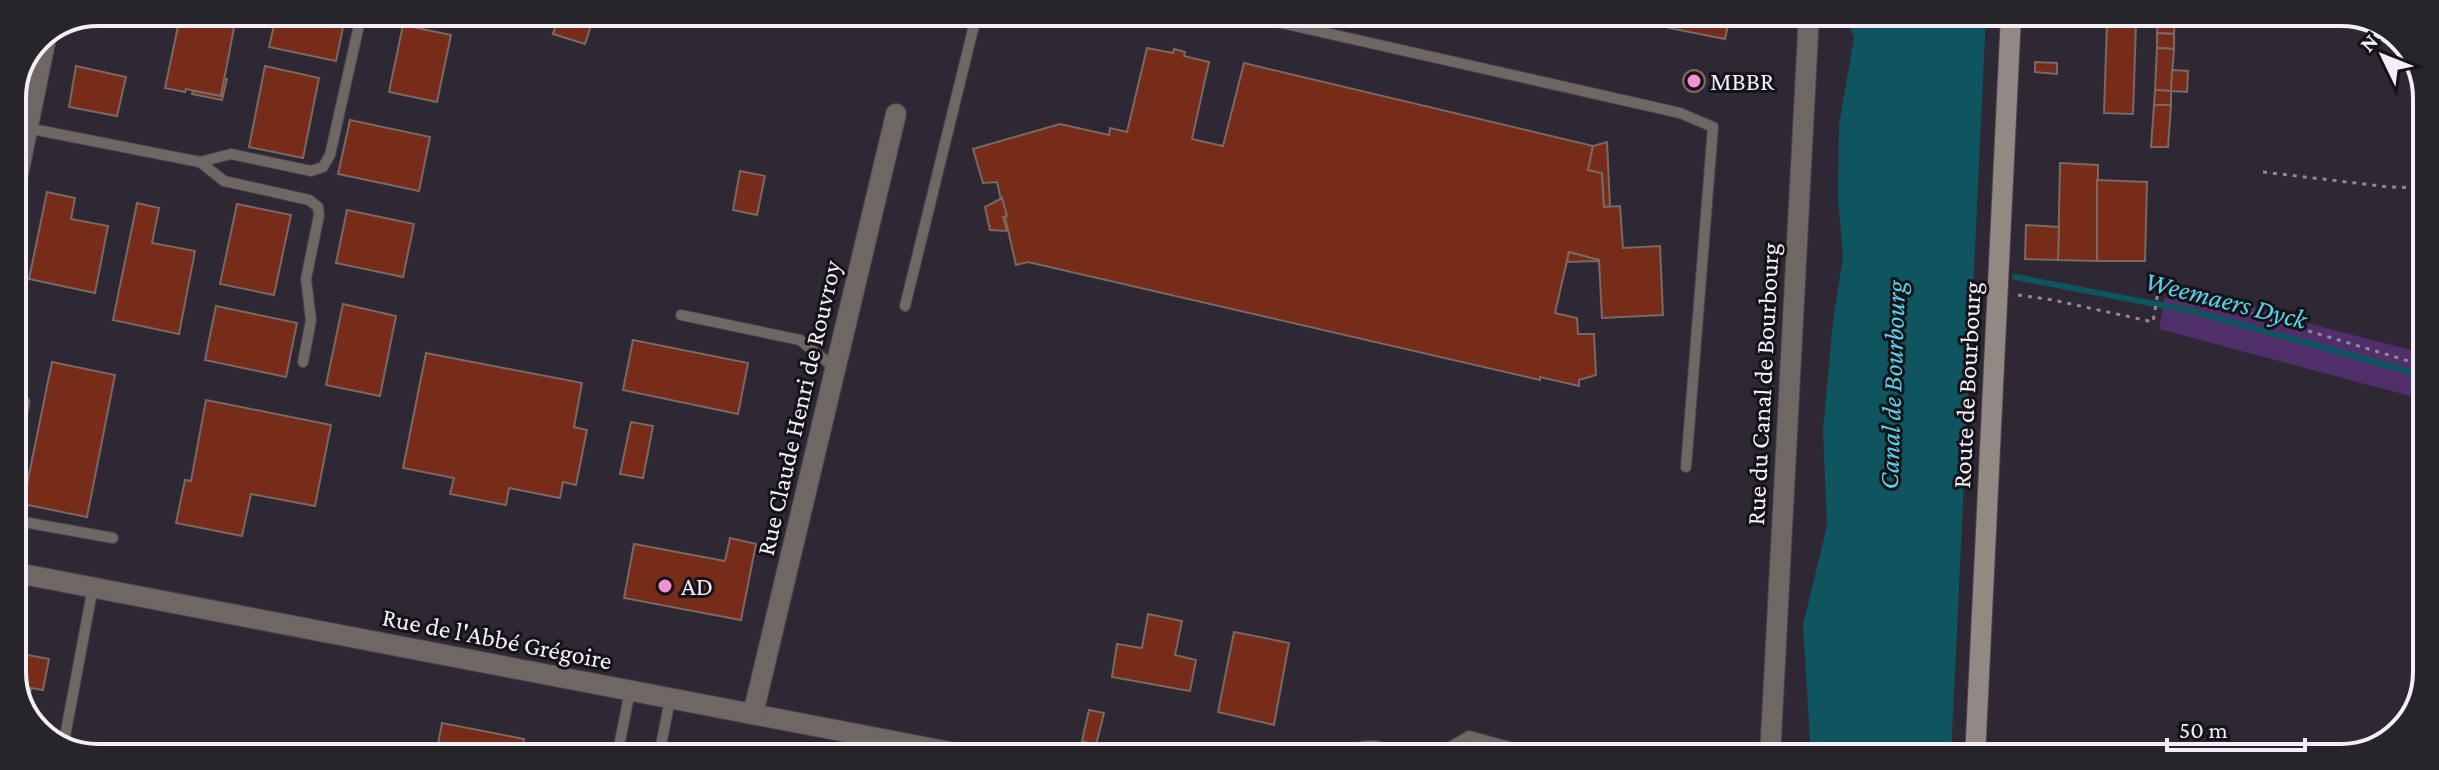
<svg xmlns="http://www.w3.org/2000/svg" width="2439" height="770" viewBox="0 0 2439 770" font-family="'Crimson Pro',serif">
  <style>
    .green { fill: #4f2e6a }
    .water { fill: #0e555f }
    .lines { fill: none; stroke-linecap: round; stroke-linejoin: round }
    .stream { stroke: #0e555f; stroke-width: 6 }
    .building { fill: #772b19; stroke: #7a6863; stroke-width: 2 }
    .lane-casing { stroke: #4a444f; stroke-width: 12 }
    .street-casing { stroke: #4a444f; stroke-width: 22 }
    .secondary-casing { stroke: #4a444f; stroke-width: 22 }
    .path { stroke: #8e8993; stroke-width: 3; stroke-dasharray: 4 6; stroke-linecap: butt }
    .lane { stroke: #6e6763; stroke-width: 10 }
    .street { stroke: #6e6763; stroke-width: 20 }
    .secondary { stroke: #948982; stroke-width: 20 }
    .poi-dot { fill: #f391d5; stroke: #151218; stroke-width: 3 }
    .labels { text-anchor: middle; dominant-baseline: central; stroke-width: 6; stroke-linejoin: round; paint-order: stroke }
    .poi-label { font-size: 26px; fill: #f3eef7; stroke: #151218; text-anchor: start }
    .street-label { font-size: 26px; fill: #f3eef7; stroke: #151218 }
    .water-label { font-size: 28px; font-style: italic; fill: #57d4e9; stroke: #151218 }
    .rim { fill: none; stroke: #f3eef7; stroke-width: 4 }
  </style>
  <rect width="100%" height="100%" fill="#2e2834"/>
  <path class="green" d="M2166,291L2253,306L2261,311L2426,354L2425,400L2159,329Z"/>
  <path class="water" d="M1850,14L1986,15L1951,757H1811L1803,625L1827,526L1823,431L1833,322L1843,256L1838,199L1839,125L1854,37L1846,20Z"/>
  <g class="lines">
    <path class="stream" d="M2015,277L2192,311L2425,376"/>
  </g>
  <g class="building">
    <path d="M181,12H237L221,96L186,89L185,92L165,88Z"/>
    <path d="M277,12L346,13L336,61L269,47Z"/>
    <path d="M560,13H595L585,44L553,34Z"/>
    <path d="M1672,14L1730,15L1725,39L1669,28Z"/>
    <path d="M2041,15H2076V21L2041,20Z"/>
    <path d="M2158,15H2175L2174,34L2157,33Z"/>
    <path d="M2107,23L2136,24L2133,114L2104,113Z"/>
    <path d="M403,25L451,35L437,102L389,92Z"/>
    <path d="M2157,33L2174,34V49L2157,48Z"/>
    <path d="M1147,48L1173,53L1174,49L1185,52L1184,56L1209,62L1192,139L1223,146L1244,63L1593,146L1588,170L1602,173L1604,207L1620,206L1623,248L1660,246L1663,315L1602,318L1599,260L1569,252L1555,313L1577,318L1578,334H1594L1596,375L1579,380V386L1540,377V380L1028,262L1016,265L997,182L983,183L973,149L1060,124L1109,135L1110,128L1127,132Z"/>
    <path d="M2157,48L2174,49L2171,91L2155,90Z"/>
    <path d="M2035,62L2057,63V74L2035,72Z"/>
    <path d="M76,66L126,77L117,116L69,107Z"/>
    <path d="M265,66L319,78L303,158L249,147Z"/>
    <circle cx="1694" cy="81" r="11"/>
    <path d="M2172,70L2188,71L2187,92L2171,91Z"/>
    <path d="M224,79H227L222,100L192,94L193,91L221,96Z"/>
    <path d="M2155,90L2171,91V105H2154Z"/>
    <path d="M2154,105H2171L2168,147H2151Z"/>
    <path d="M350,120L430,137L419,191L338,174Z"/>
    <path d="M1607,142L1610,206L1604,207L1602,173L1588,170L1593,146Z"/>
    <path d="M2060,163L2098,165L2097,261L2058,260Z"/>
    <path d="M740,171L765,176L757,215L733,210Z"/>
    <path d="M2097,180L2147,182L2145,261H2097Z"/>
    <path d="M47,192L75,198L71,219L108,226L95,293L29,279Z"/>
    <path d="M1002,198L1007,216L1003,217L1007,231L990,230L985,207Z"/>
    <path d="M137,203L159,208L152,243L195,251L179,334L113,320Z"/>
    <path d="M237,204L291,215L274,295L220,284Z"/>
    <path d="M347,210L414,224L403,277L336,263Z"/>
    <path d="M2026,225L2059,227L2058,260L2025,259Z"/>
    <path d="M1569,252L1599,260V261L1567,262Z"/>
    <path d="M343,304L396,316L380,396L326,385Z"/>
    <path d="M216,306L297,323L286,377L205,360Z"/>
    <path d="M633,340L748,363L738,414L623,390Z"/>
    <path d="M426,353L582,383L574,427L587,430L576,485L563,482L560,498L509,488L506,505L450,494L454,478L403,468Z"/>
    <path d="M52,362L115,375L87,517L23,504Z"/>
    <path d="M206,400L331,425L315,506L251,494L242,536L176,523L185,480L191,481Z"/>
    <path d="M631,422L653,426L643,478L620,474Z"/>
    <path d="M730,538L756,544L741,620L624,598L634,544L725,561Z"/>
    <path d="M1148,614L1182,621L1175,655L1196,660L1190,691L1112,677L1117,644L1142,648Z"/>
    <path d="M1234,632L1289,643L1274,725L1218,712Z"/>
    <path d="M12,652L49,659L43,690L31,688L26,715L12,678Z"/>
    <path d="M1089,710L1104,713L1096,745L1082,741Z"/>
    <path d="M442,723L524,739L521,756L436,755Z"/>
  </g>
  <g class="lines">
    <defs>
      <g id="lane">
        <path d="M1242,14L1680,113L1713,127L1686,467"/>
        <path d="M12,113L30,116"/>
        <path d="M27,128L200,162"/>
        <path d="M905,306L977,13"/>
        <path d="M681,315L800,340L835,368"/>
        <path d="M303,362L311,320L306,279L319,215L318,207L309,200L224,181L200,162L231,154L311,171L323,167L330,155L361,16"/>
        <path d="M12,399L25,402L12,463"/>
        <path d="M12,516L18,521L113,538"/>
        <path d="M63,747L93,587"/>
        <path d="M617,756L630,691"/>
        <path d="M659,756L670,699"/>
        <path d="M1339,757C1360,742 1380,742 1401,757"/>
        <path d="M1433,757L1469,736L1546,757"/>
      </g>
      <g id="street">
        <path d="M12,204L47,33"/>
        <path d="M12,572L971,756"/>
        <path d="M753,714L896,114"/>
        <path d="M1770,757L1809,14"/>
      </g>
      <path id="secondary" d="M1975,758L2011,15"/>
    </defs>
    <use href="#lane" class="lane-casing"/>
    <use href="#street" class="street-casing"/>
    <use href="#secondary" class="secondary-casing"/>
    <g class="path">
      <path d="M2263,172L2389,187L2426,188"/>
      <path d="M2018,295L2053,300L2153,322L2159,286L2425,366"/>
    </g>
    <use href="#lane" class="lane"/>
    <use href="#street" class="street"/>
    <use href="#secondary" class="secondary"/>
  </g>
  <g class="poi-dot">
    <circle cx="1694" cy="81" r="8"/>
    <circle cx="665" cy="586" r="8"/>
  </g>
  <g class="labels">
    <g class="poi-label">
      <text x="1710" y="81">MBBR</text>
      <text x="681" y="586">AD</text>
    </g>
    <g class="street-label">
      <text transform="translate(1763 384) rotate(-87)">Rue du Canal de Bourbourg</text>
      <text transform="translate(1967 385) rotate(-87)">Route de Bourbourg</text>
      <text transform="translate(799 408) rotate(-77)">Rue Claude Henri de Rouvroy</text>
      <text transform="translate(497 639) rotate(11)">Rue de l'Abbé Grégoire</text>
    </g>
    <g class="water-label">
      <text transform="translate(2226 300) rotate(14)">Weemaers Dyck</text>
      <text transform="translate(1892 385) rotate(-88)">Canal de Bourbourg</text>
    </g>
  </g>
  <path d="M0 0H2439V770H0ZM98 26H2341A72 72 0 0 1 2413 98V672A72 72 0 0 1 2341 744H98A72 72 0 0 1 26 672V98A72 72 0 0 1 98 26Z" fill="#27242a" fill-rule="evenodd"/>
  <path class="rim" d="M98 26H2341A72 72 0 0 1 2413 98V672A72 72 0 0 1 2341 744H98A72 72 0 0 1 26 672V98A72 72 0 0 1 98 26Z"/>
  <g transform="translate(2383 56) rotate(313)" stroke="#151218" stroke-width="6" paint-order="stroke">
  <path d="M0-6L14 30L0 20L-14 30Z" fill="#f3eef7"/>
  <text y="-12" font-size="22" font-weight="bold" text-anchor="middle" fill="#f3eef7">N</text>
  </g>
  <path d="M2167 738v12h138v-12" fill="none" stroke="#f3eef7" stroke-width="4"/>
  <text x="2179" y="738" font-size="24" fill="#f3eef7" stroke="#151218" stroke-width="6" paint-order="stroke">50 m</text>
</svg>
